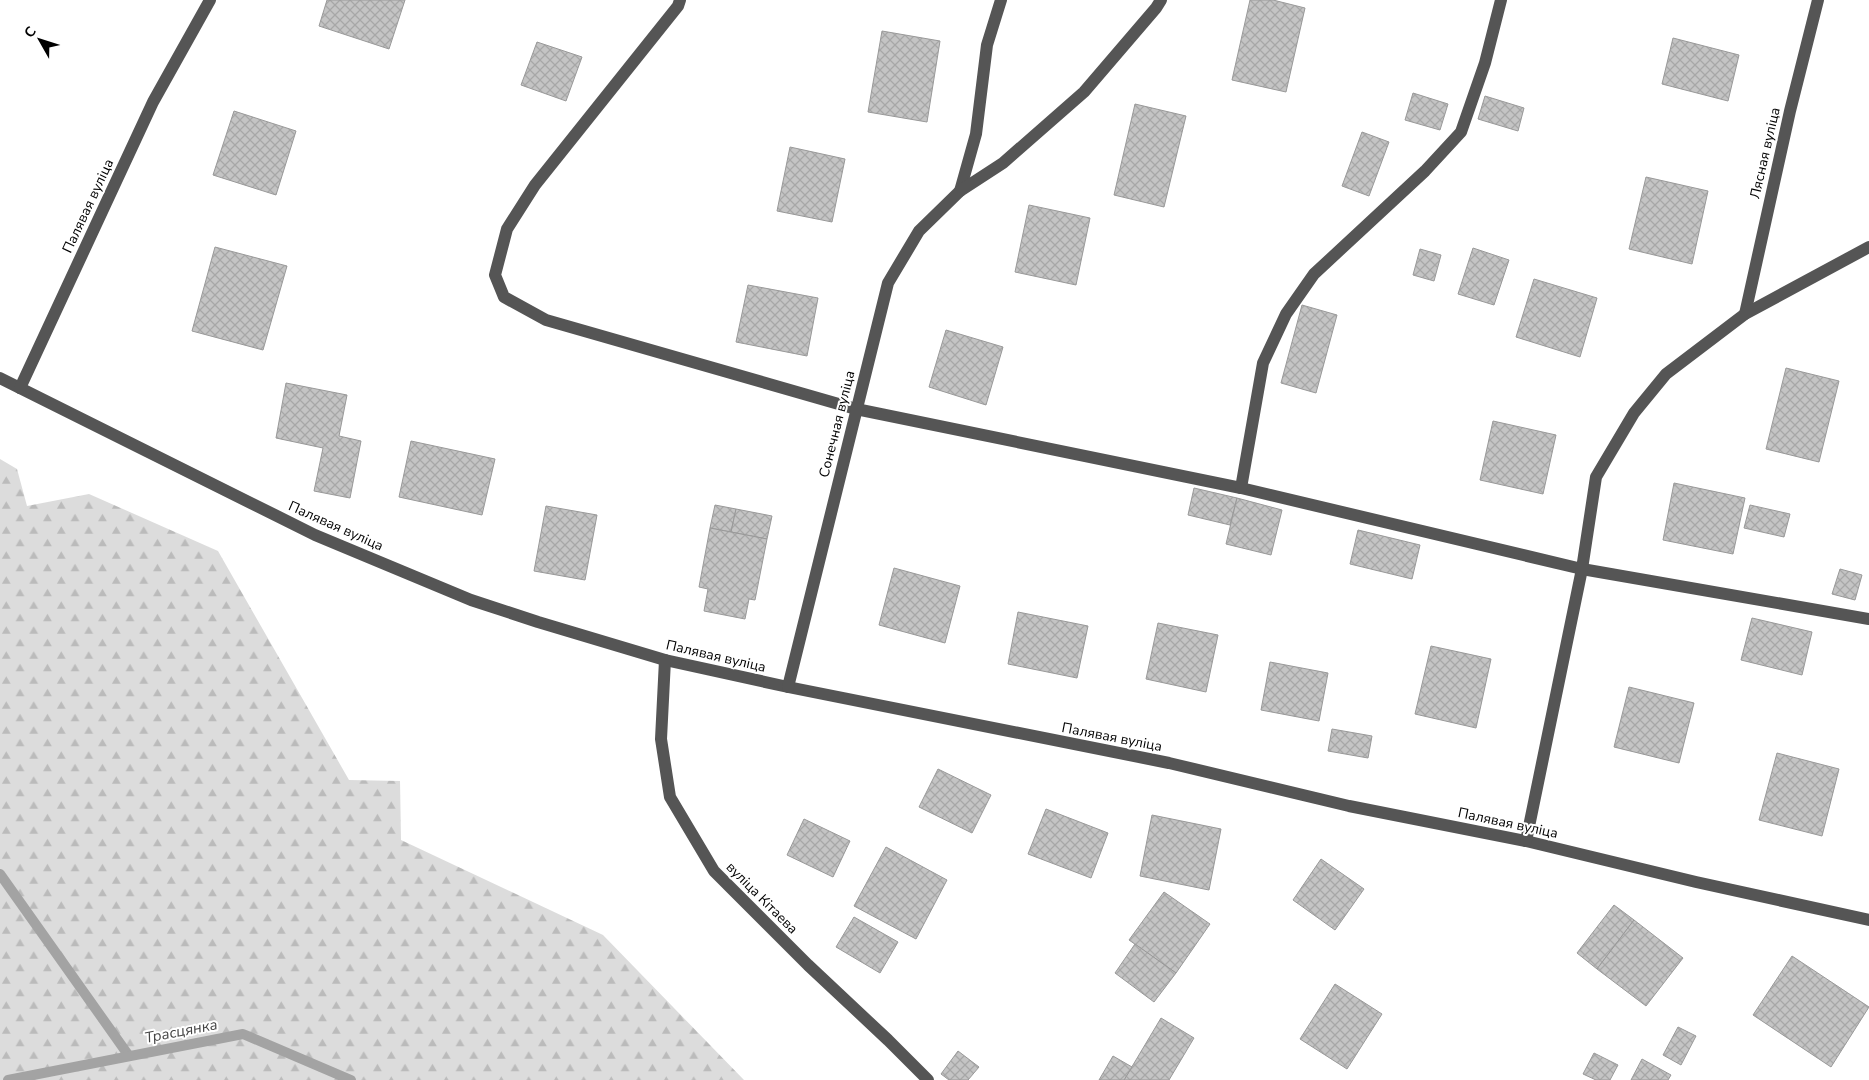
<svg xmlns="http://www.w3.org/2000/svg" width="1869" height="1080" viewBox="0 0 1869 1080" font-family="'Nunito Sans',sans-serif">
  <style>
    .forest { fill: url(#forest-firs) }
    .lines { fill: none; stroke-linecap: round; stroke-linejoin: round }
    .stream { stroke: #a3a3a3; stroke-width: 10 }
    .building { fill: url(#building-cross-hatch); stroke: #999 }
    .minor { stroke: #555; stroke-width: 12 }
    .labels { text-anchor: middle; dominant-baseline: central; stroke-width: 4; stroke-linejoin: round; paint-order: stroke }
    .street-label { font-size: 14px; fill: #000; stroke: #fff }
    .water-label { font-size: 15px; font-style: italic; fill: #444; stroke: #fff }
  </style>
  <defs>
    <pattern id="forest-firs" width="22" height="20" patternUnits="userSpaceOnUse" patternTransform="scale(1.25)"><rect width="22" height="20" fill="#dcdcdc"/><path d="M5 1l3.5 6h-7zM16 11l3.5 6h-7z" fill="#bbb"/></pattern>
    <pattern id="building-cross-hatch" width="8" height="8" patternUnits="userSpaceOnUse" patternTransform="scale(1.25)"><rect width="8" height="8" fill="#c4c4c4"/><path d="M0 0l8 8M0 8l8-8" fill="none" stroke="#a7a7a7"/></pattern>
  </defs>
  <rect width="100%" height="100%" fill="#fff"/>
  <path class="forest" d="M0,459L17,469L27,506L89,494L218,551L349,780L400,781L401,840L603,935L744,1080H0Z"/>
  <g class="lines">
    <g class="stream">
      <path d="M0,874L129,1056"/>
      <path d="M8,1080L243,1034L351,1080"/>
    </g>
  </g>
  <g class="building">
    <path d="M327,0H405L389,49L319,26Z"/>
    <path d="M1250,0H1273L1305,8L1286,92L1232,80Z"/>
    <path d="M882,31L940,41L927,122L868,112Z"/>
    <path d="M1673,38L1739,55L1728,101L1662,84Z"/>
    <path d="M537,42L582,57L566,101L521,85Z"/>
    <path d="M1413,93L1448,104L1440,130L1405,120Z"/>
    <path d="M1485,96L1524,108L1518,131L1478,119Z"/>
    <path d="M1135,104L1186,116L1164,207L1114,195Z"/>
    <path d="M234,111L296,131L276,195L213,175Z"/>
    <path d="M1362,132L1389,142L1369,196L1342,186Z"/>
    <path d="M790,147L845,159L832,222L777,211Z"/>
    <path d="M1646,177L1708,191L1692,264L1629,249Z"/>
    <path d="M1029,205L1090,218L1076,285L1015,272Z"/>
    <path d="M215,247L287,266L263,350L192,331Z"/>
    <path d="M1473,248L1509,260L1494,305L1458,294Z"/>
    <path d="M1420,249L1441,255L1434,281L1413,275Z"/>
    <path d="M1534,279L1597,298L1580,357L1516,337Z"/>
    <path d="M748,285L818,298L807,356L736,342Z"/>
    <path d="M1302,305L1337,315L1316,393L1281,383Z"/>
    <path d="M946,330L1003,347L986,405L929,387Z"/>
    <path d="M1786,368L1839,381L1819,462L1766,449Z"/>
    <path d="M286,383L347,395L339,436L361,441L350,498L314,491L323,448L276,438Z"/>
    <path d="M1493,421L1556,435L1543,494L1480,480Z"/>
    <path d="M411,441L495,459L482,515L399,497Z"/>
    <path d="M1674,483L1745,498L1733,554L1663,540Z"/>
    <path d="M1194,488L1237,498L1230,525L1188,515Z"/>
    <path d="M1237,498L1282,510L1271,555L1226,544Z"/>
    <path d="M715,505L736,509L731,532L710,528Z"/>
    <path d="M1750,505L1790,514L1784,537L1744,528Z"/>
    <path d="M546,506L597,515L585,580L534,571Z"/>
    <path d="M736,509L772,516L767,539L731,532Z"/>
    <path d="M710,528L767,539L755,600L749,599L745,619L704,611L708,589L699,587Z"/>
    <path d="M1358,530L1420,545L1412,579L1350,564Z"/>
    <path d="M894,568L960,586L945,643L879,625Z"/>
    <path d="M1840,569L1862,575L1855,600L1832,594Z"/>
    <path d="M1018,612L1088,626L1077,678L1008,664Z"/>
    <path d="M1752,618L1812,632L1802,675L1741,660Z"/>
    <path d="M1158,623L1218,635L1206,692L1146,679Z"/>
    <path d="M1431,646L1491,659L1476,728L1415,714Z"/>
    <path d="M1270,662L1328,673L1319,721L1261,710Z"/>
    <path d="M1629,687L1694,703L1679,763L1614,747Z"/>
    <path d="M1332,729L1372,736L1368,758L1328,751Z"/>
    <path d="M1777,753L1839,769L1822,836L1759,820Z"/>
    <path d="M938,769L991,795L972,833L919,807Z"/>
    <path d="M1046,809L1108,833L1091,878L1028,854Z"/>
    <path d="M1152,815L1221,829L1209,890L1140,876Z"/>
    <path d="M804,819L850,841L833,877L787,855Z"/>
    <path d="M886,847L947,880L916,939L854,906Z"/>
    <path d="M1321,859L1364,889L1335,930L1293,900Z"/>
    <path d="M1164,892L1210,924L1176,973L1129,940Z"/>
    <path d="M1614,905L1634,920L1597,969L1577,953Z"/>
    <path d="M854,917L898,942L880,973L836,947Z"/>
    <path d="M1634,920L1683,958L1646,1006L1597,969Z"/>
    <path d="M1135,944L1176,973L1154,1002L1115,973Z"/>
    <path d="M1792,956L1869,1007L1831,1067L1753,1015Z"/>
    <path d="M1335,984L1382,1014L1347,1069L1300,1039Z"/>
    <path d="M1161,1018L1194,1038L1169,1080H1124Z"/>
    <path d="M1678,1027L1696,1036L1681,1065L1663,1055Z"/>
    <path d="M958,1051L979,1067L968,1080H949L941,1074Z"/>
    <path d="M1594,1053L1618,1065L1610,1080H1596L1583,1074Z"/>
    <path d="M1113,1056L1132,1067L1124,1080H1099Z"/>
    <path d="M1642,1059L1671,1075L1668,1080H1631Z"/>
  </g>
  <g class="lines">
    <g class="minor">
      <path d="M680,0L678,6L535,185L507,229L495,275L504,297L546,320L856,409L1241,488L1582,569L1869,619"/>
      <path d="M960,191L976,134L987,45L1001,0"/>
      <path d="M1745,314L1790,111L1818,0"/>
      <path d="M0,378L315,535L471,600L538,622L665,660L788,687L1169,763L1349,806L1526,841L1696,882L1869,920"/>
      <path d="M20,388L153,102L210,0"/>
      <path d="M1241,488L1263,363L1286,314L1314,274L1425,171L1461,132L1485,63L1501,0"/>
      <path d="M665,660L661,739L670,797L714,871L808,965L888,1040L928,1080"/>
      <path d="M788,687L888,283L919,231L960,191L1003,163L1084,92L1156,8L1161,0"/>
      <path d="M1526,841L1582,569L1596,477L1634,413L1666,374L1745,314L1869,247"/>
    </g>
  </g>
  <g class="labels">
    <g class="street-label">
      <text transform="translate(1765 153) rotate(-77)">Лясная вуліца</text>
      <text transform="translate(88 206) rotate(-65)">Палявая вуліца</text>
      <text transform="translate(837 424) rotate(-76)">Сонечная вуліца</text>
      <text transform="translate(336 526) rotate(24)">Палявая вуліца</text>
      <text transform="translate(716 656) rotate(13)">Палявая вуліца</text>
      <text transform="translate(1112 737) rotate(11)">Палявая вуліца</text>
      <text transform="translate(1508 823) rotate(12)">Палявая вуліца</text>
      <text transform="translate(762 898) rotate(45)">вуліца Кітаева</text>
    </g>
    <g class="water-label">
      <text transform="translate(181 1031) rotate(-11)">Трасцянка</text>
    </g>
  </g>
  <g transform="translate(40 40) rotate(309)" stroke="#ffffff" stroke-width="4" paint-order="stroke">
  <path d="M0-4L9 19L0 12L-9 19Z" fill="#000000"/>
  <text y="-8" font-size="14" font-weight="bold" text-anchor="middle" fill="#000000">С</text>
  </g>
</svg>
